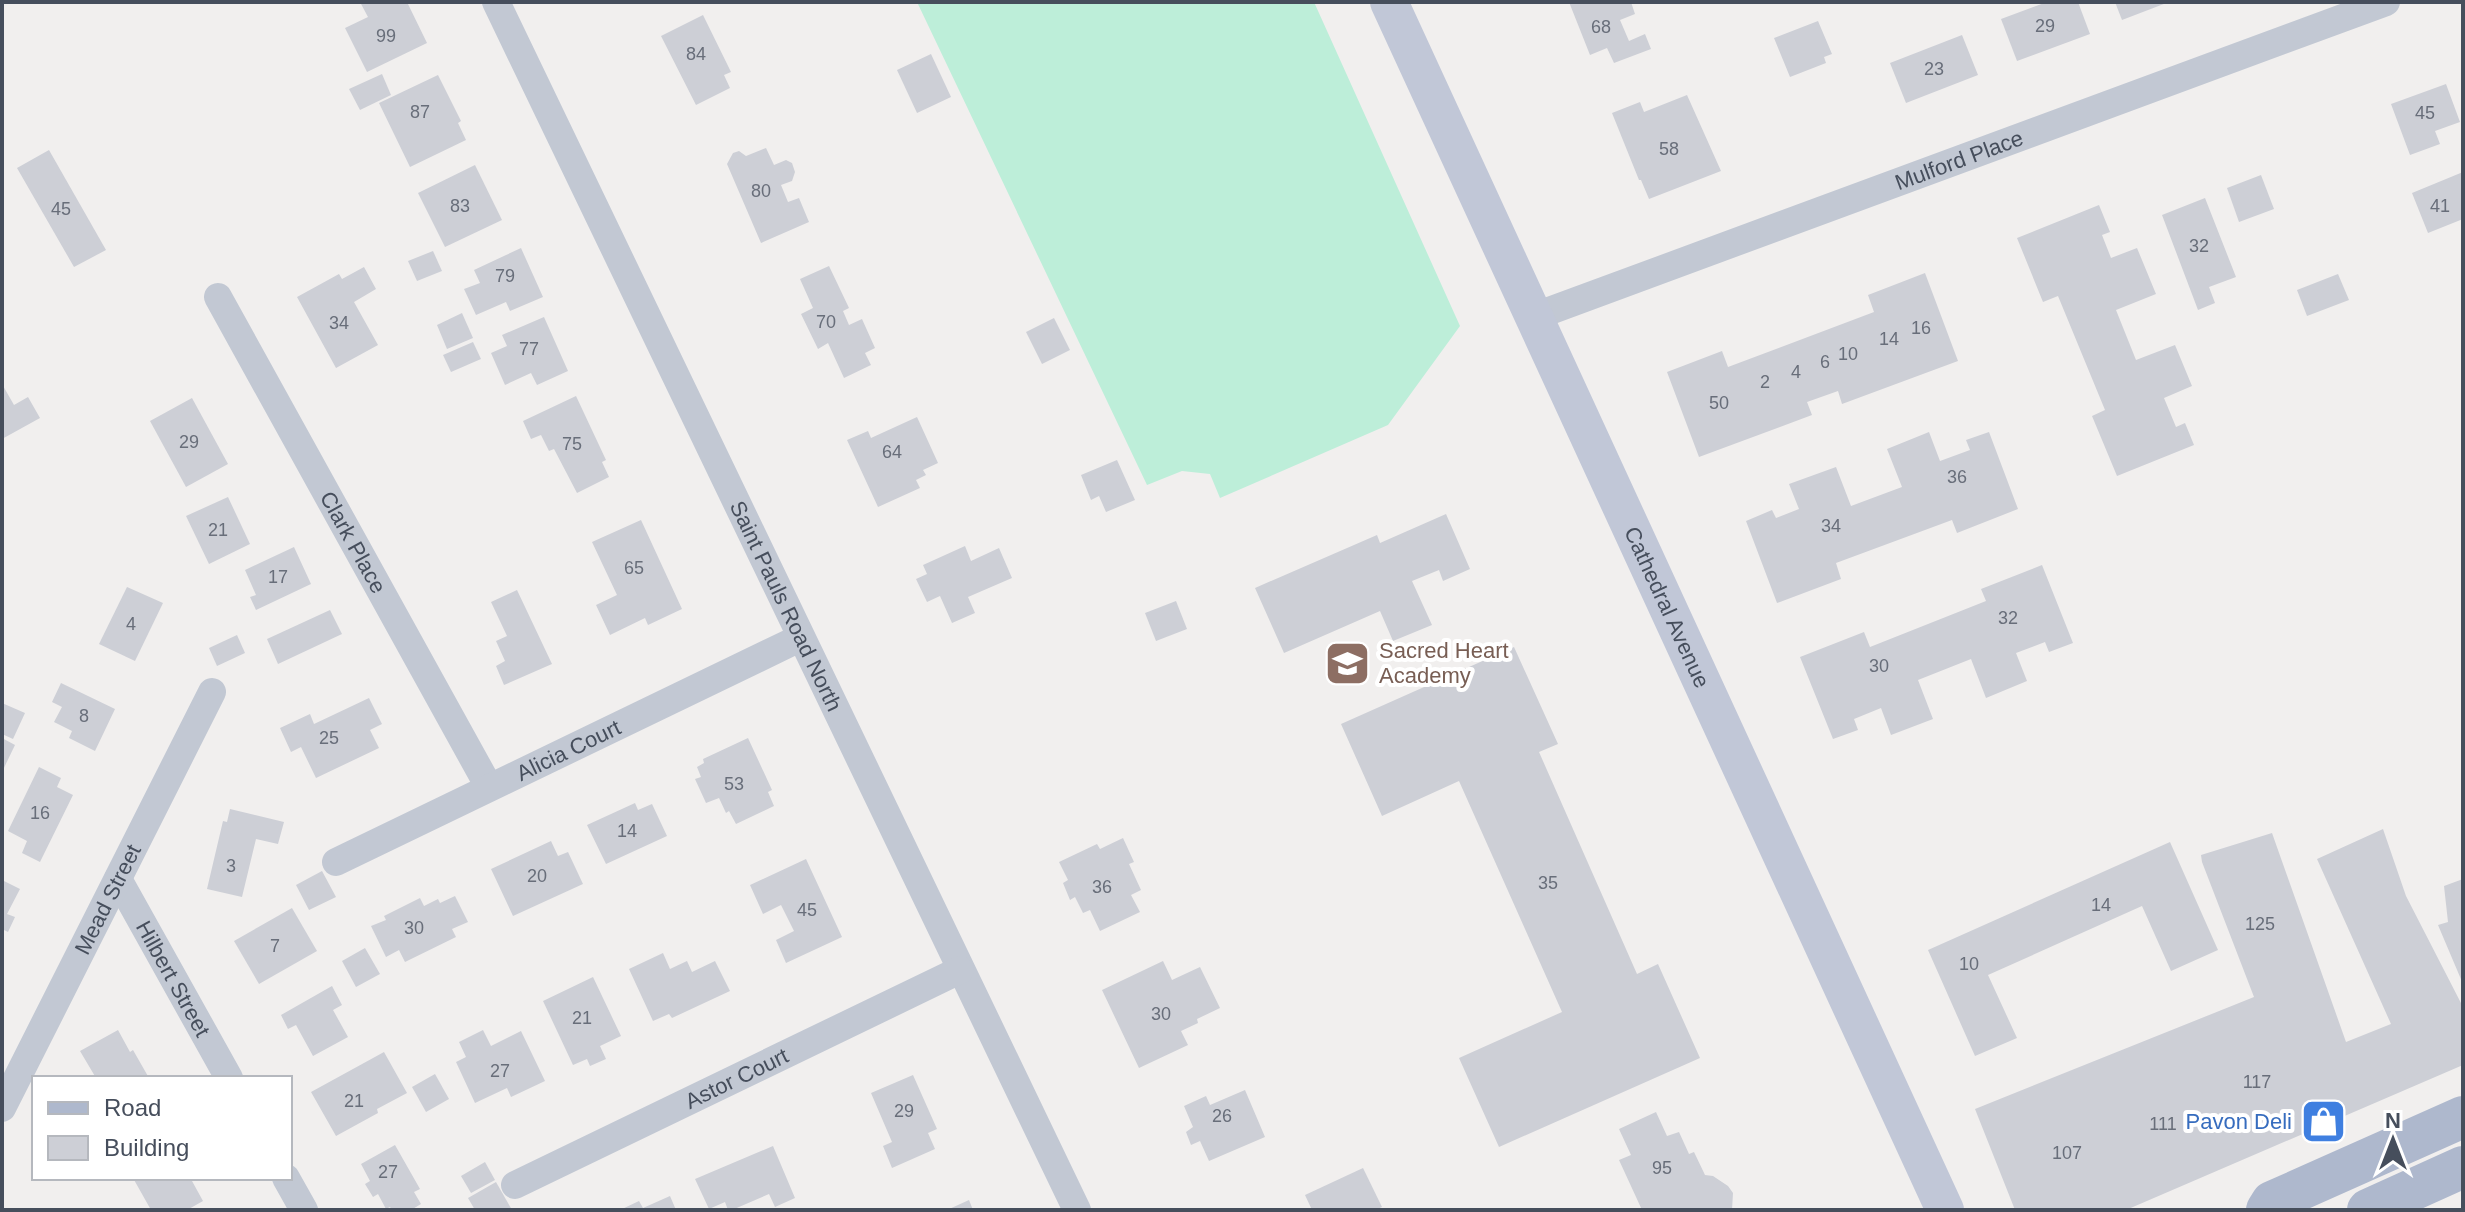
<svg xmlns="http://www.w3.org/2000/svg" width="2465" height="1212" viewBox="0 0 2465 1212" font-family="Arial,sans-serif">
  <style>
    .pitch { fill: #bdeed9 }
    .building { fill: #cdcfd6 }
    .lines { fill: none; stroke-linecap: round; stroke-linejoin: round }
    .street { stroke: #c2c8d3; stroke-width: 28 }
    .secondary { stroke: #c1c7d7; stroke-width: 38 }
    .primary { stroke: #aeb8cd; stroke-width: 42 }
    .labels { text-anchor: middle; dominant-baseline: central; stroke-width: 8; stroke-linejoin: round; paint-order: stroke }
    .number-label { font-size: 18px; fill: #686e7a }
    .street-label { font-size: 22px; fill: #464e5c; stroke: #fff }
    .education-label { font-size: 22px; fill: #785e54; stroke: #fff; text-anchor: start }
    .shop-label { font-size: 22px; fill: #366cbe; stroke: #fff; text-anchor: end }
  </style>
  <rect width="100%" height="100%" fill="#f1efee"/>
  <path class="pitch" d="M917,2H1314L1460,326L1388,425L1220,498L1210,474L1182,471L1147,485Z"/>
  <g class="building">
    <path d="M360,2H407L427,43L367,72L345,28L368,17Z"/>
    <path d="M1569,2H1631L1635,14L1620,20L1629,41L1645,34L1651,49L1614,63L1607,48L1590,55Z"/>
    <path d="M2047,2H2078L2090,34L2017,61L2001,19Z"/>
    <path d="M2115,2H2169L2122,20Z"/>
    <path d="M703,15L731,72L724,75L730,88L696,105L661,36Z"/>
    <path d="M1818,21L1832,54L1824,57L1826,63L1790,77L1774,38Z"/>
    <path d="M1962,35L1978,75L1906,103L1890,63Z"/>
    <path d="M931,54L951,97L917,113L897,70Z"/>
    <path d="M382,74L391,95L360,110L349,89Z"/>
    <path d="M438,75L461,121L458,123L466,140L410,167L379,103Z"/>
    <path d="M2446,84L2460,122L2435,131L2440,144L2410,155L2391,104Z"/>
    <path d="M1687,95L1721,171L1649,199L1641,180H1639L1612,113L1640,102L1644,112Z"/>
    <path d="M766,148L774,165L786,160L792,163L795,172L792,181L781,185L788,202L799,198L809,222L761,243L727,164L733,153L739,151L746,156Z"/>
    <path d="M49,150L106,250L74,267L17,168Z"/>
    <path d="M475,165L502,220L445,247L418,193Z"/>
    <path d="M2463,172V219L2428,233L2412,193Z"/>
    <path d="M2261,175L2274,209L2239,222L2227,188Z"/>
    <path d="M2205,198L2236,277L2209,287L2215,303L2198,310L2162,215Z"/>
    <path d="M2099,205L2110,232L2102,235L2111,258L2137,248L2156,294L2116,310L2136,360L2175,345L2192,386L2164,398L2176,427L2185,423L2194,445L2117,476L2092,416L2105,410L2058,296L2043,302L2017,238Z"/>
    <path d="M521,248L543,297L510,311L506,302L476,315L464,289L480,283L474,270Z"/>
    <path d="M433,251L442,271L417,281L408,261Z"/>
    <path d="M829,266L849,308L843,311L849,325L862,319L875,348L865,353L871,365L844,378L828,343L818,349L801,314L813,308L800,279Z"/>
    <path d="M364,267L376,289L354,302L378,345L336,368L297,297L339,274L342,279Z"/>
    <path d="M1925,273L1958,361L1842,404L1838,391L1807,402L1812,415L1699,457L1667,372L1722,351L1728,367L1874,312L1868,295Z"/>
    <path d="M2338,274L2349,300L2307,316L2297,290Z"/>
    <path d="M462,313L473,338L447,349L437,325Z"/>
    <path d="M544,317L568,371L537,385L531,373L505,385L491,353L507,346L502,335Z"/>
    <path d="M1054,318L1070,350L1042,364L1026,332Z"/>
    <path d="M473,342L481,359L451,372L443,355Z"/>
    <path d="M2,384L14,405L28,397L40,418L2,439Z"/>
    <path d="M576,396L606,460L602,462L609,477L577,493L554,449L549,451L541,435L531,439L523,421Z"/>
    <path d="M192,398L228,464L186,487L150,421Z"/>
    <path d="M917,417L938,463L923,470L926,475L916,480L920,488L878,507L847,440L868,431L871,438Z"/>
    <path d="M1929,432L1940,461L1970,450L1966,440L1989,432L2018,509L1957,533L1952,520L1836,563L1841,579L1777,603L1746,521L1772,510L1776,518L1799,509L1789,484L1836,467L1851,506L1902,487L1887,449Z"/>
    <path d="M1117,460L1135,500L1106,512L1099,496L1091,500L1081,475Z"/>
    <path d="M228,497L250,544L209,564L186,516Z"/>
    <path d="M1446,514L1470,569L1443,581L1439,570L1412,581L1432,625L1393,641L1380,611L1284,653L1255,588L1377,535L1380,543Z"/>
    <path d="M641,520L682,609L648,625L645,618L610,635L596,605L617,595L592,542Z"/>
    <path d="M965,546L971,561L999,548L1012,578L968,597L975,613L952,623L940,596L927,602L916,579L927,574L923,565Z"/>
    <path d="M294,547L311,584L256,610L250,597L256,595L245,570Z"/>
    <path d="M2042,565L2073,643L2049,652L2045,642L2016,653L2027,681L1986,698L1971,659L1918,680L1933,719L1891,735L1881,708L1854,719L1858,730L1833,739L1800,657L1864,632L1870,647L1986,601L1981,589Z"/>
    <path d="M127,587L163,603L135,661L99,644Z"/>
    <path d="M517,590L552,664L504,685L496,666L505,661L496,641L507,636L491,602Z"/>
    <path d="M1176,601L1187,629L1156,641L1145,613Z"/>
    <path d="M330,610L342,634L278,664L267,639Z"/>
    <path d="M237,635L245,653L217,666L209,648Z"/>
    <path d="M1514,647L1558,744L1539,752L1637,974L1658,964L1700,1058L1499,1147L1459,1058L1562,1012L1459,781L1382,816L1341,724Z"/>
    <path d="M61,683L115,709L95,751L69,738L72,731L54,722L62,707L52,702Z"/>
    <path d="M369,698L382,724L370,730L379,748L316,778L301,747L291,752L280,728L310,714L314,724Z"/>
    <path d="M2,703L25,713L13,739L2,734Z"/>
    <path d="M2,738L15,745L2,772Z"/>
    <path d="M748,738L772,790L768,792L774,806L736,824L729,811L726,813L719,798L706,803L695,779L701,777L697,767L704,763L703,759Z"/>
    <path d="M39,767L61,778L57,787L73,795L40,862L22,853L27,841L8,831Z"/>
    <path d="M635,803L638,810L652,804L667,836L606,864L587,825Z"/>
    <path d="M230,809L284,822L278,844L256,839L242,897L207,889L223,821L227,822Z"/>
    <path d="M2383,829L2406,896L2463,1007V1065L2126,1210H2015L1975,1109L2254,997L2202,862L2201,855L2272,833L2346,1042L2391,1024L2317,859Z"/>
    <path d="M1123,838L1134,862L1129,864L1141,890L1131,895L1140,912L1100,931L1090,910L1083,913L1075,897L1070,900L1063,883L1068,880L1059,862L1097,844L1100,849Z"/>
    <path d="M551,841L558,856L568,852L583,884L513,916L491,869Z"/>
    <path d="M2170,842L2218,950L2171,971L2142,906L1988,975L2017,1038L1975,1056L1928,950Z"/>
    <path d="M806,859L842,937L786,963L776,940L794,931L781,905L763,914L750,885Z"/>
    <path d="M322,871L336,897L309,910L296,885Z"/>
    <path d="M2463,879V984L2438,925L2448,922L2444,886Z"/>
    <path d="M2,880L20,889L7,914L15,917L8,932L2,929Z"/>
    <path d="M455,896L468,922L452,929L456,937L405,962L399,950L386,957L371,926L386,920L384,916L420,898L424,906L438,899L440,903Z"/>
    <path d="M292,908L317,951L259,984L234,941Z"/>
    <path d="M365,948L380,974L356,987L342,961Z"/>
    <path d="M663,953L670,969L687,961L692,972L715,961L730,991L672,1018L669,1014L653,1021L629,969Z"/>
    <path d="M1163,961L1172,980L1200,967L1220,1008L1197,1019L1198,1023L1181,1031L1188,1045L1139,1068L1102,990Z"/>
    <path d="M593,977L621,1036L600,1046L606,1059L590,1066L587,1059L573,1065L543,1001Z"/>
    <path d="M332,986L342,1005L333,1010L348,1037L313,1056L296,1025L288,1029L281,1015Z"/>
    <path d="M118,1030L130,1052L133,1050L149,1078H96L80,1051Z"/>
    <path d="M483,1030L491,1046L521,1031L545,1081L511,1097L507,1088L475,1103L456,1062L466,1057L459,1042Z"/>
    <path d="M384,1052L407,1093L377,1109L378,1113L336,1136L311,1092Z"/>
    <path d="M435,1074L449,1099L426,1112L412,1087Z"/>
    <path d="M913,1075L937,1129L928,1133L935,1149L892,1168L883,1146L892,1142L871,1093Z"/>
    <path d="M1245,1090L1265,1137L1209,1161L1200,1141L1191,1145L1186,1132L1193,1127L1184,1106L1206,1096L1210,1105Z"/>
    <path d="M1656,1112L1667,1136L1679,1132L1689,1154L1694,1152L1705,1175L1713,1176L1728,1186L1733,1193L1732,1210H1642L1619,1160L1631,1155L1619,1129Z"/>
    <path d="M395,1145L420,1189L414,1192L421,1204L411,1210H392L390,1207L386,1209L378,1194L373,1197L365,1184L370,1181L361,1164Z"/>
    <path d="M773,1146L795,1198L775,1207L769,1194L732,1210H728L725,1202L709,1209L695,1179Z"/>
    <path d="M485,1162L495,1180L471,1193L461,1176Z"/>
    <path d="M1363,1168L1382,1207L1375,1210H1312L1305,1195Z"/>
    <path d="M133,1178H196L192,1181L203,1201L187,1210H151Z"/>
    <path d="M496,1182L512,1210H475L468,1198Z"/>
    <path d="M670,1196L676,1210H620L639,1201L643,1208Z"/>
    <path d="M969,1200L973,1210H947Z"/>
  </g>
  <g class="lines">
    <g class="street">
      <path id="s1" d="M496,2L1077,1210"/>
      <path id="s2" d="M218,297L489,787"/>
      <path id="s3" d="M1533,317L2386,2"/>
      <path id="s4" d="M336,862L800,638"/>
      <path id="s5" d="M118,879L229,1078"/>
      <path id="s6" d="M2,1108L212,692"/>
      <path d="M286,1178L304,1210"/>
      <path id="s7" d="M515,1185L960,970"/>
    </g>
    <path class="secondary" id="s8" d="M1389,2L1945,1210"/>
    <g class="primary">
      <path d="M2267,1210L2272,1202L2463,1117"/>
      <path d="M2368,1210L2463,1167"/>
    </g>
  </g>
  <defs>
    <symbol id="school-square" viewBox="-11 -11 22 22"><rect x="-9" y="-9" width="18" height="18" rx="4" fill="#8d6e63" stroke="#fff"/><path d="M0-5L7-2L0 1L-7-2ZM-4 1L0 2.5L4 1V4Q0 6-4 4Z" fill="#fff"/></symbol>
    <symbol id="shop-square" viewBox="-11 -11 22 22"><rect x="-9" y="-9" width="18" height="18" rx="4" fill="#3f7fe0" stroke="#fff"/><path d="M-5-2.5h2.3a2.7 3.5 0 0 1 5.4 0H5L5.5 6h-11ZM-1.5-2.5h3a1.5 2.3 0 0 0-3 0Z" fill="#fff"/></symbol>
  </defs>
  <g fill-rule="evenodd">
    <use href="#school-square" x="1322" y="638" width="51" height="51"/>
    <use href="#shop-square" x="2298" y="1096" width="51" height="51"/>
  </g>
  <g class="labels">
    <g class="number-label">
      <text x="2045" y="26">29</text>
      <text x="1601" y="27">68</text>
      <text x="386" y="36">99</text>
      <text x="696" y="54">84</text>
      <text x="1934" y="69">23</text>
      <text x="420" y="112">87</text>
      <text x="2425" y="113">45</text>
      <text x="1669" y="149">58</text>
      <text x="761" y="191">80</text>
      <text x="460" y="206">83</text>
      <text x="2440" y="206">41</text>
      <text x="61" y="209">45</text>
      <text x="2199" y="246">32</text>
      <text x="505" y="276">79</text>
      <text x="826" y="322">70</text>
      <text x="339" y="323">34</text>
      <text x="1921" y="328">16</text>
      <text x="1889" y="339">14</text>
      <text x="529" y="349">77</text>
      <text x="1848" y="354">10</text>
      <text x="1825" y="362">6</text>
      <text x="1796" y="372">4</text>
      <text x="1765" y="382">2</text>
      <text x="1719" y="403">50</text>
      <text x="189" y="442">29</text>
      <text x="572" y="444">75</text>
      <text x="892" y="452">64</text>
      <text x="1957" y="477">36</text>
      <text x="1831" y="526">34</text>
      <text x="218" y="530">21</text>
      <text x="634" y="568">65</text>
      <text x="278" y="577">17</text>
      <text x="2008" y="618">32</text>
      <text x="131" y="624">4</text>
      <text x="1879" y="666">30</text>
      <text x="84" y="716">8</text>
      <text x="329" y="738">25</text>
      <text x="734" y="784">53</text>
      <text x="40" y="813">16</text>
      <text x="627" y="831">14</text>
      <text x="231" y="866">3</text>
      <text x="537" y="876">20</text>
      <text x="1548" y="883">35</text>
      <text x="1102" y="887">36</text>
      <text x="2101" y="905">14</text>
      <text x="807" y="910">45</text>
      <text x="2260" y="924">125</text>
      <text x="414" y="928">30</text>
      <text x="275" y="946">7</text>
      <text x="1969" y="964">10</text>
      <text x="1161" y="1014">30</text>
      <text x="582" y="1018">21</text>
      <text x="500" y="1071">27</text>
      <text x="2257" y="1082">117</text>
      <text x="354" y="1101">21</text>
      <text x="904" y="1111">29</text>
      <text x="1222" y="1116">26</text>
      <text x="2163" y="1124">111</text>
      <text x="2067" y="1153">107</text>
      <text x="1662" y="1168">95</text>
      <text x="388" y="1172">27</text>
    </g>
    <g class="street-label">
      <text stroke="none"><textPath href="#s3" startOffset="454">Mulford Place</textPath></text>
      <text stroke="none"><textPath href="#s2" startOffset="280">Clark Place</textPath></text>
      <text stroke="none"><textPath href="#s1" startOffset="670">Saint Pauls Road North</textPath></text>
      <text stroke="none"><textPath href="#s8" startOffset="666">Cathedral Avenue</textPath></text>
      <text stroke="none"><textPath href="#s4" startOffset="258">Alicia Court</textPath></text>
      <text stroke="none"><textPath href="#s6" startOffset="234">Mead Street</textPath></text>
      <text stroke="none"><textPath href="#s5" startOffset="114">Hilbert Street</textPath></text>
      <text stroke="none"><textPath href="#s7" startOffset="246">Astor Court</textPath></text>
    </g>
    <g class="education-label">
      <text x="1379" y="650">Sacred Heart<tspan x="1379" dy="25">Academy</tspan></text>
    </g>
    <g class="shop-label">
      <text x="2292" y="1121">Pavon Deli</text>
    </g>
  </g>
  <rect width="2465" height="1212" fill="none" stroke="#464e5c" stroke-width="8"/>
  <rect x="32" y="1076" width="260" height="104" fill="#ffffff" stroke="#b5b8be" stroke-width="2"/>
  <rect x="48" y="1102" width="40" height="12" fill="#aeb8cd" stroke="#b5b8be" stroke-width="2"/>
  <text x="104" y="1116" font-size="24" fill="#464e5c">Road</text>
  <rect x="48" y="1136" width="40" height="24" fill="#cdcfd6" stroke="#b5b8be" stroke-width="2"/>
  <text x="104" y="1156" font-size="24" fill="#464e5c">Building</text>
  <g transform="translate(2393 1140)" stroke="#ffffff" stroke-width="6" paint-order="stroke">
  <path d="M0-6L14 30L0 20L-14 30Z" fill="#464e5c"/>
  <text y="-12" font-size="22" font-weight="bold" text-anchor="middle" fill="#464e5c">N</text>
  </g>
</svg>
